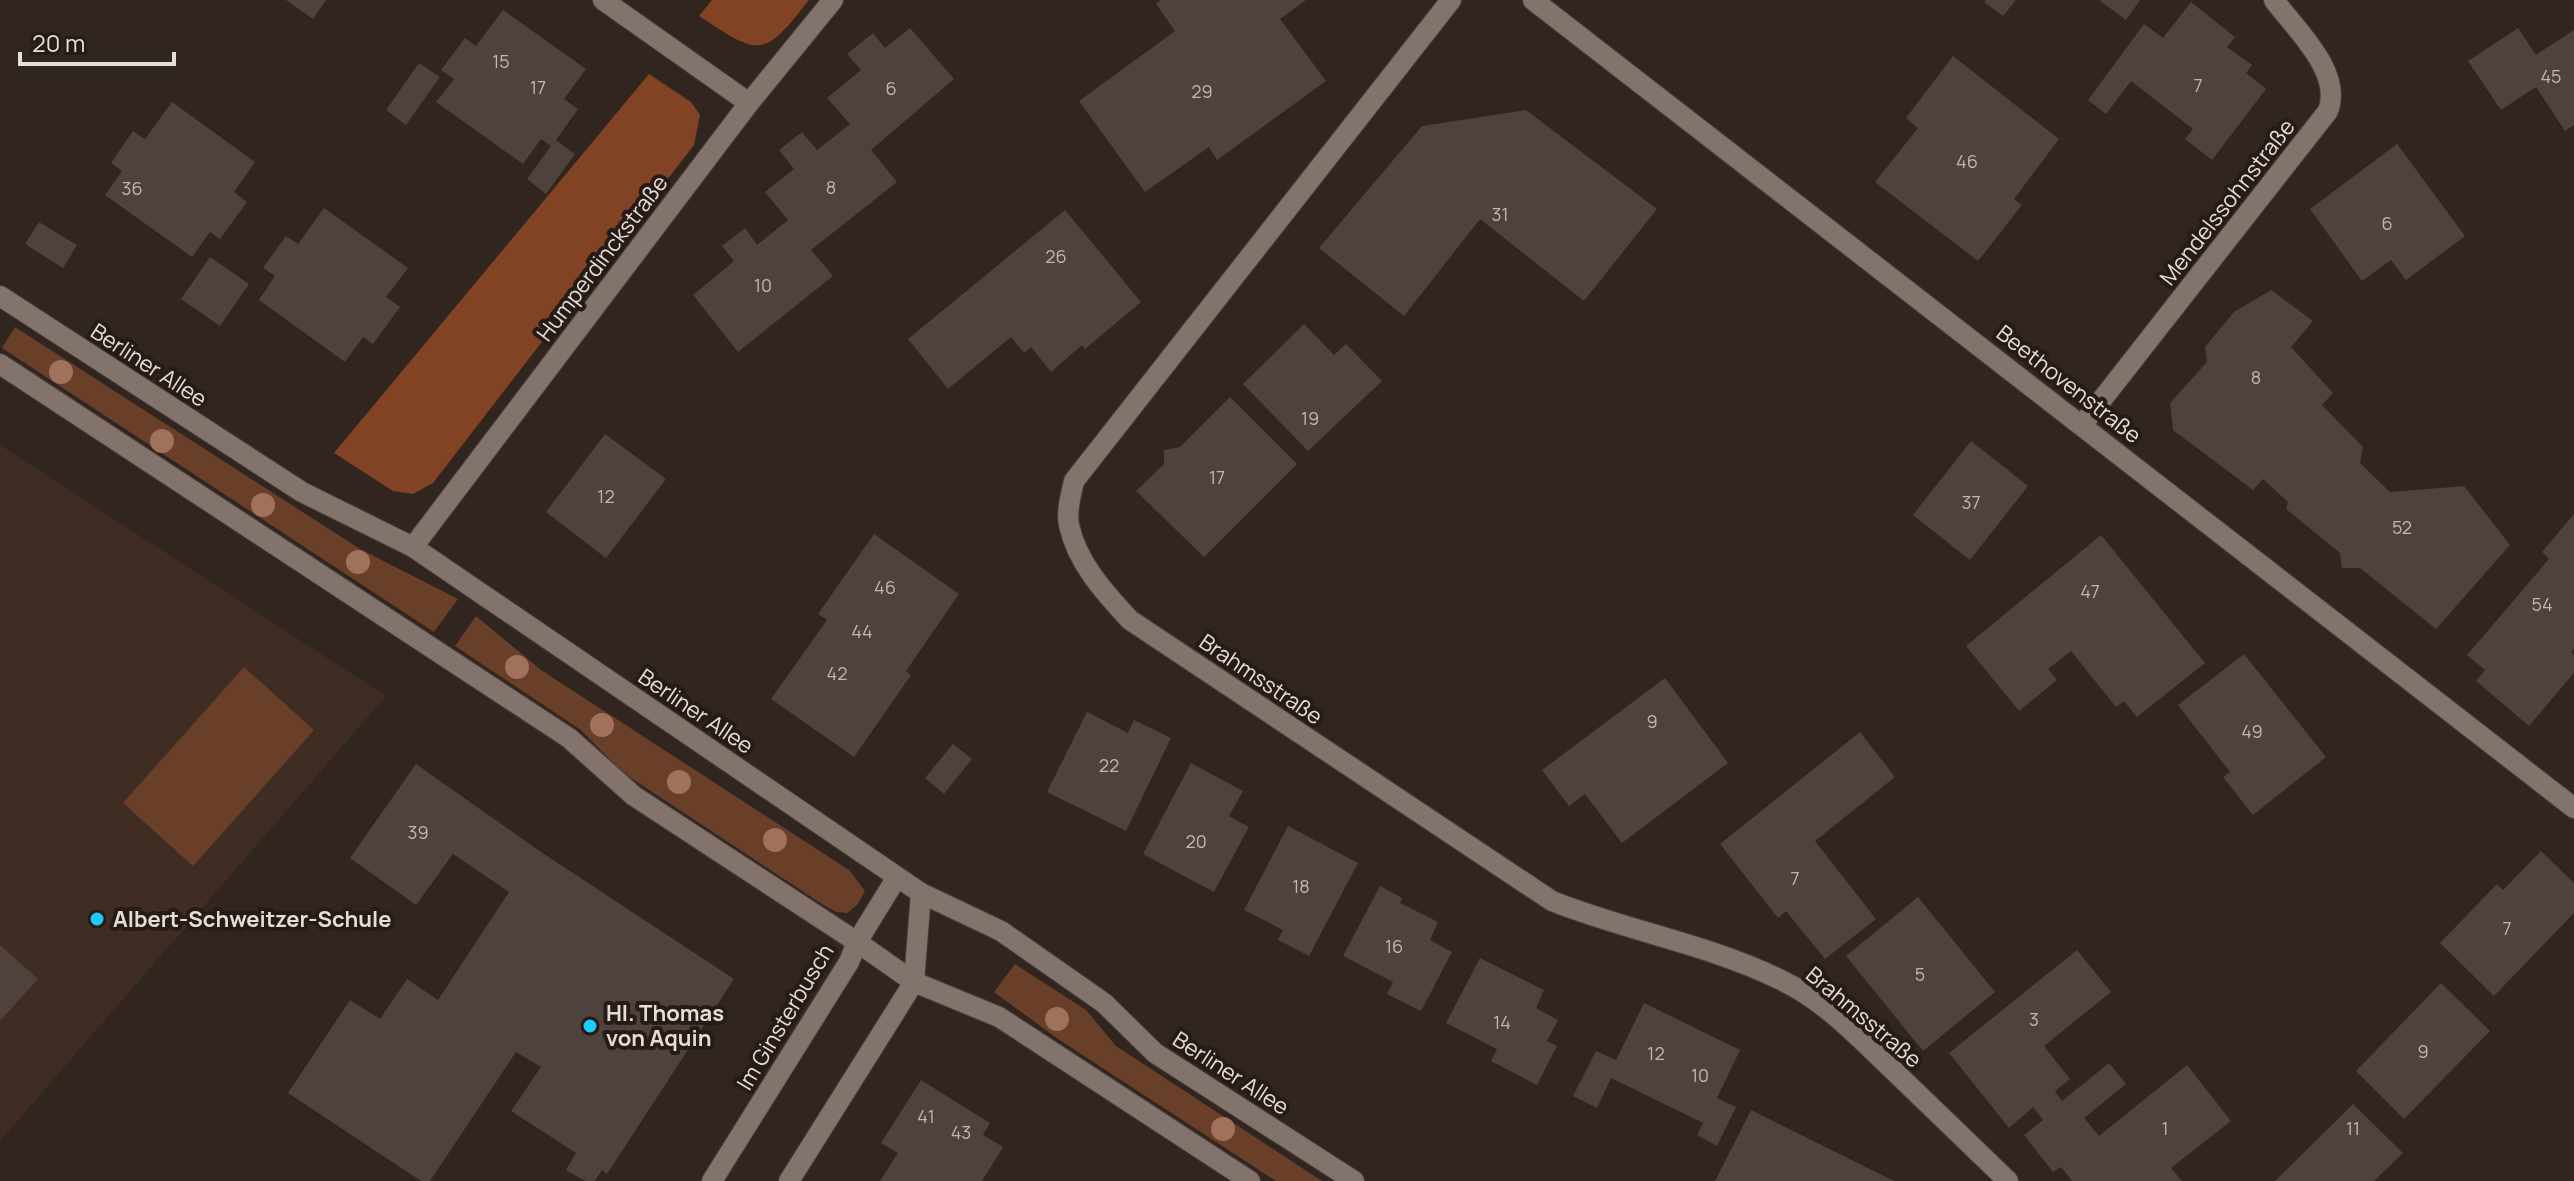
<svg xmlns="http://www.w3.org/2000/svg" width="2574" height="1181" viewBox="0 0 2574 1181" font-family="Manrope,sans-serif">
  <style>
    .built { fill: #3f2d24 }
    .green { fill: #6a3f2a }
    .forest { fill: #814324 }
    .building { fill: #4f413b }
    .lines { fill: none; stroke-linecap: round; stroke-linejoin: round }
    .minor-casing { stroke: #4a403b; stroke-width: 22 }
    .minor { stroke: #82736c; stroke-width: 20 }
    .tree { fill: #a0715b }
    .poi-dot { fill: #1ec9fd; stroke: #271b16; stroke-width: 3 }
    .labels { text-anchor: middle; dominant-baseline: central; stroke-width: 8; stroke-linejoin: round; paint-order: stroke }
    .number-label { font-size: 18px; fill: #c0b6b2 }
    .street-label { font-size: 22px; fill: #e5ddd9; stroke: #271b16 }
    .poi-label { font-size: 22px; font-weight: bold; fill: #e5ddd9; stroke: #271b16; text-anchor: start }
  </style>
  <rect width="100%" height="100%" fill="#31251f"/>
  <path class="built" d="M0,445L386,696L0,1141Z"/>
  <g class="green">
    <path d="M15,327L360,549L458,599L434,632L2,348Z"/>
    <path d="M476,616L541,670L849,870L865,891L858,904L847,913L836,912L822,904L622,772L581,730L455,646Z"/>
    <path d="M244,667L314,730L193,866L123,803Z"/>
    <path d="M1015,964L1086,1010L1116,1046L1322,1181H1276L1058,1039L994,992Z"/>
  </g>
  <g class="forest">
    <path d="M712,0H809C763,59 760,56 699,16Z"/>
    <path d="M649,74L691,102L700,115L694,145L433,483L413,494L393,491L334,453Z"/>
  </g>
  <g class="building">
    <path d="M286,0H326L313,19Z"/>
    <path d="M1161,0H1306L1280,19L1326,81L1217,160L1209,147L1145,192L1079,101L1175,31L1156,4Z"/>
    <path d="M1986,0H2016L2003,16L1984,2Z"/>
    <path d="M2099,0H2140L2126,20Z"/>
    <path d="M2191,2L2235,37L2227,47L2252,65L2246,73L2266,89L2212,160L2185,139L2193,129L2131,81L2106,114L2088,100L2144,24L2163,38Z"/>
    <path d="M503,10L586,69L564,99L578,109L556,140L575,154L546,194L527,179L551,146L541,139L523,164L436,102L454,79L441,70L465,38L476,46Z"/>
    <path d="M910,28L954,79L871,150L897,182L811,250L833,276L738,352L693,295L734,261L722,246L745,228L757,245L788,220L765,192L794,169L779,150L802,132L817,150L850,124L827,98L861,70L847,54L873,33L885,48Z"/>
    <path d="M2518,28L2536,55L2574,30V125L2565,131L2536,87L2501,110L2468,61Z"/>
    <path d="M1953,56L2059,139L2014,199L2022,205L1978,261L1875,182L1918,128L1906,118Z"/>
    <path d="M419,63L440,77L406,125L386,110Z"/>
    <path d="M172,102L255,162L234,192L247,202L220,239L210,232L192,257L105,195L122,171L111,163L133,131L145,139Z"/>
    <path d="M1526,110L1657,209L1584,301L1480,219L1404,316L1319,248L1422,126Z"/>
    <path d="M2397,144L2465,236L2406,280L2391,260L2362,281L2310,209Z"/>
    <path d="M324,208L408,268L386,297L400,307L373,344L363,337L345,362L259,300L275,276L263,268L286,236L298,244Z"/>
    <path d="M1065,210L1141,302L1085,349L1082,345L1051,372L1031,347L1024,353L1011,337L948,389L908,339Z"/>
    <path d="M39,222L77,245L63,268L25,244Z"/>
    <path d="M210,257L249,284L220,326L181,299Z"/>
    <path d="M2271,290L2313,321L2291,347L2333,393L2322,405L2363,447L2360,463L2390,492L2464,486L2510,545L2436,629L2360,568H2342L2340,553L2286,509L2288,502L2263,479L2253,490L2173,430L2170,403L2207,362L2205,347L2234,312Z"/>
    <path d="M1304,324L1334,355L1346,344L1382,381L1308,451L1243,384Z"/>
    <path d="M1230,397L1297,464L1204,557L1136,491L1164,464V450L1180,447Z"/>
    <path d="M605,434L666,479L606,558L546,512Z"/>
    <path d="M1971,441L2028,486L1970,560L1913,515Z"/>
    <path d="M2574,514V649L2571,652L2574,655V673L2529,726L2476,681L2485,670L2467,655L2549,559L2542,552Z"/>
    <path d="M874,534L959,594L906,671L911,675L854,757L771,699L827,620L818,614Z"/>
    <path d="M2101,535L2205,663L2137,717L2124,701L2116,707L2071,651L2048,669L2057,680L2019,711L1966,646Z"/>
    <path d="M2244,654L2326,757L2253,815L2223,777L2230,772L2178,705Z"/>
    <path d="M1665,678L1728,763L1622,843L1585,794L1569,806L1542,770Z"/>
    <path d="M1087,712L1128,733L1134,720L1171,738L1126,831L1047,792Z"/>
    <path d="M1860,732L1895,777L1815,841L1876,919L1825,959L1786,911L1778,918L1720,844Z"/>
    <path d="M953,744L972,759L944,794L925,778Z"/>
    <path d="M1191,763L1243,791L1229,816L1249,827L1214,892L1143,854Z"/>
    <path d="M416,764L538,850L734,979L607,1174L602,1170L595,1181H585L566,1170L576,1153L511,1111L541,1067L516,1052L430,1181H421L288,1093L350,1000L380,1019L407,979L438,1000L509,892L453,854L416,905L350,858Z"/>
    <path d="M1288,826L1358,863L1309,956L1278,940L1283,930L1244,910Z"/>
    <path d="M2541,851L2574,883V913L2494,996L2440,943L2497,884L2503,890Z"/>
    <path d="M1380,886L1402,898L1400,903L1438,922L1430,940L1452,952L1421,1011L1387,994L1393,982L1343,956Z"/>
    <path d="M1918,897L1995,992L1923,1051L1846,956Z"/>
    <path d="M0,945L38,979L0,1021Z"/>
    <path d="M2077,950L2111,992L2044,1046L2070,1079L2055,1091L2062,1101L2109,1063L2126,1084L2084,1118L2099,1136L2187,1065L2231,1121L2171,1168L2182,1181H2072L2061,1167L2053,1172L2024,1135L2043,1120L2033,1107L2009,1128L1949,1053Z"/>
    <path d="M1480,958L1544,990L1536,1008L1558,1020L1547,1041L1557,1046L1537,1085L1491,1061L1497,1049L1446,1023Z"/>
    <path d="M2441,983L2490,1031L2404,1119L2356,1071Z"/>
    <path d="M1644,1003L1740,1050L1717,1098L1736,1107L1717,1146L1697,1135L1703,1123L1611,1078L1597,1108L1573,1096L1596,1051L1616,1060Z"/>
    <path d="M921,1080L990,1123L983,1135L1003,1147L982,1181H880L898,1153L881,1143Z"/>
    <path d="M2353,1104L2403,1153L2374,1181H2275Z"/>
    <path d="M1751,1110L1894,1181H1715Z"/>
  </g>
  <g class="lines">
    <defs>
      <g id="minor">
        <path d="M603,0L749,103"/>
        <path d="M1451,0L1074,481C1071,495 1066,511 1069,525C1077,563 1105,593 1130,620L1552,901C1627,931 1708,944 1781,980C1824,1000 1860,1039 1894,1071C1932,1108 1970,1144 2008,1181"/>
        <path d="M1533,0L2574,808"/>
        <path d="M0,296L302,492L413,547L921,893L1001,931L1104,1003L1155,1053L1354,1181"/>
        <path d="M0,364L569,738L634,796L857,942L914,982L999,1017L1250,1181"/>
        <path d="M2082,425L2328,111C2343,72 2296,30 2274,0"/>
        <path d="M413,547L749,103L833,0"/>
        <path d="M712,1181L849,962L857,942L897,877"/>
        <path d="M789,1181L914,982L921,893"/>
      </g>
    </defs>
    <use href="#minor" class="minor-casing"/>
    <use href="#minor" class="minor"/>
  </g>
  <g class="tree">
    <circle cx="61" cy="372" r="12"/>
    <circle cx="162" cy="441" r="12"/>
    <circle cx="263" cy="505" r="12"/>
    <circle cx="358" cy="562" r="12"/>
    <circle cx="517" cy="667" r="12"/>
    <circle cx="602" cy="725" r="12"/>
    <circle cx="679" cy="782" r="12"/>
    <circle cx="775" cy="840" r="12"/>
    <circle cx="1057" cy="1019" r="12"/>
    <circle cx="1223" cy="1129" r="12"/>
  </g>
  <g class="poi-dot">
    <circle cx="97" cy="919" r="8"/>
    <circle cx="590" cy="1026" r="8"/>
  </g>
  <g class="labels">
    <g class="number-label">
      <text x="501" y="61">15</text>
      <text x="2551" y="76">45</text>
      <text x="2198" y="85">7</text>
      <text x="538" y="87">17</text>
      <text x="891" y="88">6</text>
      <text x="1202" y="91">29</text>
      <text x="1967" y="161">46</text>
      <text x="831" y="187">8</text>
      <text x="132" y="188">36</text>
      <text x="1500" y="214">31</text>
      <text x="2387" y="223">6</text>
      <text x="1056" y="256">26</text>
      <text x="763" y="285">10</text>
      <text x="2256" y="377">8</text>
      <text x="1310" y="418">19</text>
      <text x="1217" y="477">17</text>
      <text x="606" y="496">12</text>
      <text x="1971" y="502">37</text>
      <text x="2402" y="527">52</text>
      <text x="885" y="587">46</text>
      <text x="2090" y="591">47</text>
      <text x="2542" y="604">54</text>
      <text x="862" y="631">44</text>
      <text x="837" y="673">42</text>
      <text x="1652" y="721">9</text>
      <text x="2252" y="731">49</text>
      <text x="1109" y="765">22</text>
      <text x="418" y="832">39</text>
      <text x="1196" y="841">20</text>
      <text x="1795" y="878">7</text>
      <text x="1301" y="886">18</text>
      <text x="2507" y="928">7</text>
      <text x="1394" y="946">16</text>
      <text x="1920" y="974">5</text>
      <text x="2034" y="1019">3</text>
      <text x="1502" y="1022">14</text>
      <text x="2423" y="1051">9</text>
      <text x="1656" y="1053">12</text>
      <text x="1700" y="1075">10</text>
      <text x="926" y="1116">41</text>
      <text x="2165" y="1128">1</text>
      <text x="2353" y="1128">11</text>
      <text x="961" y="1132">43</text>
    </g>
    <g class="street-label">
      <text transform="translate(2227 202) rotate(-52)">Mendelssohnstraße</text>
      <text transform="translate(602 258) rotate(-53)">Humperdinckstraße</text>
      <text transform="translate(149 365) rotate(33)">Berliner Allee</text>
      <text transform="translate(2069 384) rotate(38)">Beethovenstraße</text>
      <text transform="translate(1261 679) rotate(34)">Brahmsstraße</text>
      <text transform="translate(696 711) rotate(34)">Berliner Allee</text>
      <text transform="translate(785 1017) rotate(-59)">Im Ginsterbusch</text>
      <text transform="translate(1864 1017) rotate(40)">Brahmsstraße</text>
      <text transform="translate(1231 1073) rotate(33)">Berliner Allee</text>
    </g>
    <g class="poi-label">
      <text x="113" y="919">Albert-Schweitzer-Schule</text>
      <text x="606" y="1013">Hl. Thomas<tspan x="606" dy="25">von Aquin</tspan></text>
    </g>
  </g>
  <path d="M20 52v12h154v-12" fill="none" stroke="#e5ddd9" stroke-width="4"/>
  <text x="32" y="52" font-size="24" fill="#e5ddd9" stroke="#271b16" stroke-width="6" paint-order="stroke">20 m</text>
</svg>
